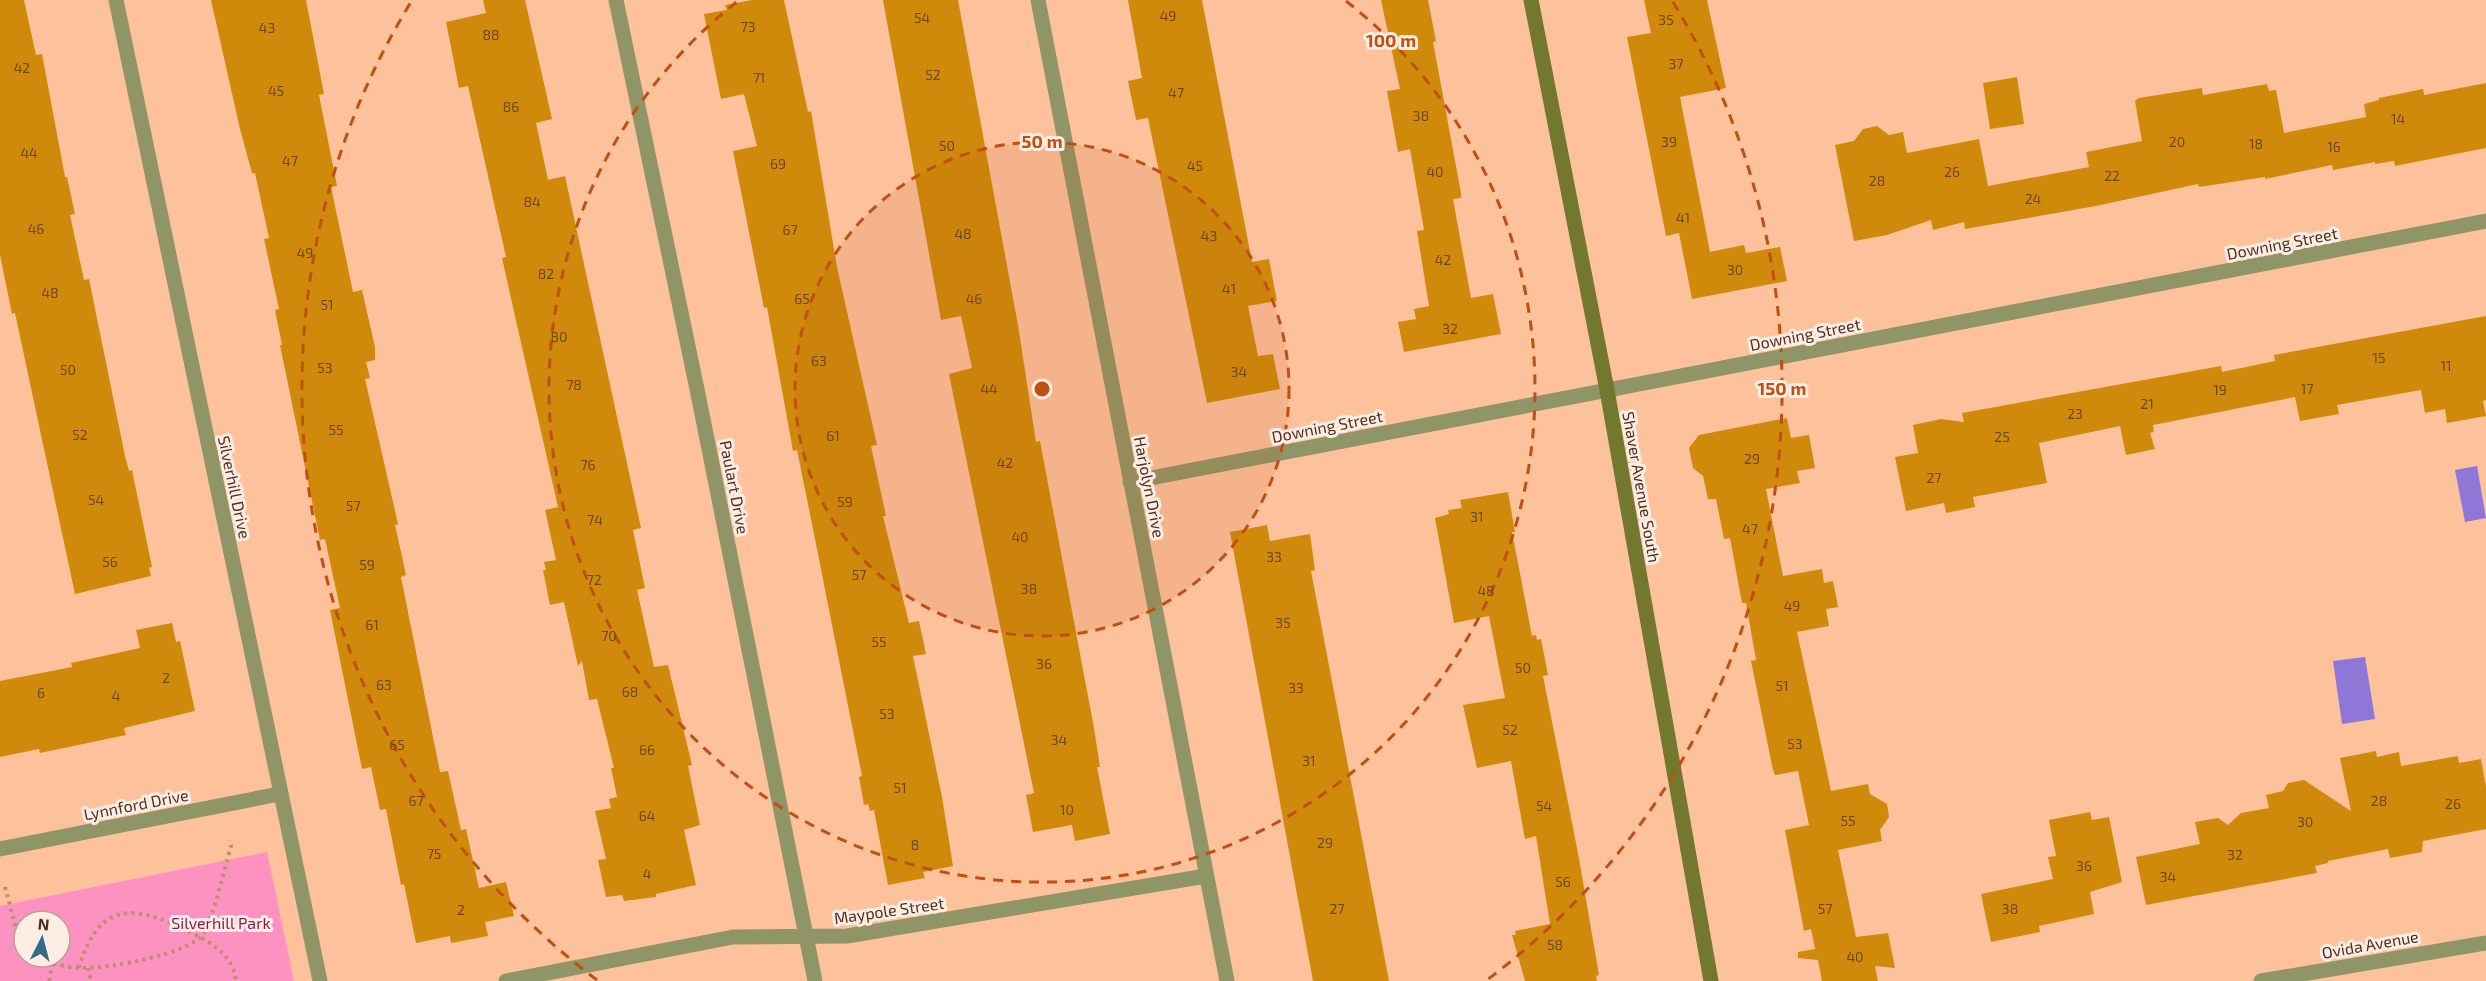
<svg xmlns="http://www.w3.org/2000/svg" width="2486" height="981" viewBox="0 0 2486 981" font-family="'Exo 2',sans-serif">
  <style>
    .green { fill: #fd92c0; fill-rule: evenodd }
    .water { fill: #8f77d8 }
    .building { fill: #cf8a0c }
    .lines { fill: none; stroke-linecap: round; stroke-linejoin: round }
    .path { stroke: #be8d6e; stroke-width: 4; stroke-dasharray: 3 4.5; stroke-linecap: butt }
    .street { stroke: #909567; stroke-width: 15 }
    .secondary { stroke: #72782e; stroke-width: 15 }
    .ring { fill: none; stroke: #c14f10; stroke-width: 3; stroke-dasharray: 10 8 }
    .labels { text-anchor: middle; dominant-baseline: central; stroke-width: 6; stroke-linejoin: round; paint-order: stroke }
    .number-label { font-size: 14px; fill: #6e4618 }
    .street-label { font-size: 16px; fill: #4d301c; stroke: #fdede4 }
    .park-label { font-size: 16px; fill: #7e1e50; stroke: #fdede4 }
    .centre { fill: #c14f10; stroke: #fdede4; stroke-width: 3 }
    .ring-label { font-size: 18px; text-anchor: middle; font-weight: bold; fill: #c14f10; stroke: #fdede4; stroke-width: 6; stroke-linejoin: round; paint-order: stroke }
  </style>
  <rect width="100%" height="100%" fill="#fdc19c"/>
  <path class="green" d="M267,852L294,981H0V906ZM24,921H60V957H24Z"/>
  <g class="water">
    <path d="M2477,466L2486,518L2465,522L2455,470Z"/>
    <path d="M2365,657L2375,719L2342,724L2333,661Z"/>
  </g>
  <g class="building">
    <path d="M0,0H24L36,55L42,54L65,177H67L75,214L70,215L84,280L89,279L125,456L129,471L132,470L152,567L149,568L151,576L75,594L15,313L12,314L0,255Z"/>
    <path d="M211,0H306L324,94L319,95L337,186L331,187L353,292L362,290L375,347V360L366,362L370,378L365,379L398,524L395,525L406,575L401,577L440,772L448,771L461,830L466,829L479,888L506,882L514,916L485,922L488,936L451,943L450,936L416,943L404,884L401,885L386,809L380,810L371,767L362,769L330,610L340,608L325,539L320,540L280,345H282L275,310L279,309L264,239L269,238L255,173H252L240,129Z"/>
    <path d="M483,0H525L552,119L536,123L548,180L565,176L641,528L633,530L645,588L637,590L654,667L668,665L692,765L688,766L700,825L684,830L696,885L656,894V897L624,901L622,895L606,897L598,860L606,859L595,811L611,808L609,799L617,797L611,768H614L597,699L589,700L582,661L578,666L564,602L550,605L543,570H546L544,562L556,560L545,510L558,507L502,258L506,257L468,86L459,88L446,22L486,13Z"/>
    <path d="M752,0H784L808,112L811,111L837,267L877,445L871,446L886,516H883L909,623L919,621L926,654L913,656L942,797L953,866L923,872L925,878L888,885L874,810L870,811L868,804L864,805L859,777L862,776L812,524L797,450L793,451L767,307L764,308L733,151L757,146L744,94L721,99L704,14L727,10L725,5Z"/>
    <path d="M883,0H958L1018,325L1036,442L1040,441L1094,728L1100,767H1097L1110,834L1075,841L1072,825L1033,832L1026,795L1034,793L949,374L972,368L961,316L941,320Z"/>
    <path d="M1128,0H1202L1252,262L1269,259L1277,301L1248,306L1258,356L1273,354L1280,389L1207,403L1148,118L1136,120L1128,81L1142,78Z"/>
    <path d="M1381,0H1428L1436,41L1433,42L1461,193V198L1453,199L1471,298L1493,294L1501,334L1404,352L1398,322L1416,319L1414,309L1429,306L1417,231L1424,230L1410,149L1398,152L1387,91L1400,89Z"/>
    <path d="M1644,0H1707L1726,88L1680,97L1710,252L1744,245L1746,253L1780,247L1787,281L1692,299L1679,233L1666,236L1627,37L1651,33Z"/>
    <path d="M2017,77L2024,124L1990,129L1983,83Z"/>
    <path d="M2486,83V148L2395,166L2394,161L2375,164V162L2333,170L2332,165L2265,179V177L2199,187L2198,184L2096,206L1965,229L1964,222L1933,230L1931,220L1887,235L1854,241L1835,145L1854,141L1863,129L1877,126L1889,135L1903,132L1907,153L1979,139L1988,186L2089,167L2086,152L2142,141L2135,101L2139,98L2202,88L2203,95L2267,84L2269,91L2276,90L2284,133L2366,117L2364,104L2379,100V98L2423,89L2424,95Z"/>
    <path d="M2486,316V400L2483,401L2486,416L2447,423L2445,409L2425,413L2421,390L2337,405L2339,414L2300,421L2295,397L2153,425L2154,432L2150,433L2155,449L2126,455L2120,426L2039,443L2047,483L1973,497L1975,507L1946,513L1944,503L1906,511L1895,457L1918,453L1913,425L1941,419L1964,422L1962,413L2221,366L2222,372L2275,361L2274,355Z"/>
    <path d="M1787,418L1791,438L1809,435L1815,468L1797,471L1800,483L1766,489L1783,576L1822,569L1824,583L1833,581L1838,607L1826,609L1829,626L1797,632L1831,791L1868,784L1870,794L1887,804L1889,817L1880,830L1882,841L1838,850L1856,937L1888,933L1895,968L1875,966L1878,981H1822L1818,960L1798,958V952L1815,949L1811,929L1804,931L1785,830L1809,825L1798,771L1775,775L1773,770L1751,661L1756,660L1746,603H1742L1730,538L1724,539L1716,499H1708L1703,476L1693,468L1689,448L1699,435Z"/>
    <path d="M1508,492L1515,532H1512L1532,636L1536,635L1537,640L1541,639L1548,675L1543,676L1578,853L1599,975L1596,976L1597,981H1525L1512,935H1516L1515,931L1550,924L1536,836L1525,839L1511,761L1477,768L1463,705L1505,698L1489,616L1454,623L1435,518L1449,514L1448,510L1462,508L1460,500Z"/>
    <path d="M1267,525L1270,541L1310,534L1315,570L1311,571L1389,981H1313L1230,532Z"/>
    <path d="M172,623L176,642L180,641L195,711L124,728L126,735L40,753L39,749L0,757V681L72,667L71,663L140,648L136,630Z"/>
    <path d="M2376,751L2377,757L2399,752L2401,766L2458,756L2459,763L2481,759L2486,787V829L2423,841L2422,852L2390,858L2388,849L2328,861V863L2315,866L2317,873L2146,905L2136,857L2200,844L2195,822L2218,818L2228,825L2241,813L2269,808L2266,795L2283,791L2288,783L2304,780L2351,811L2340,758Z"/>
    <path d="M2090,812L2092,820L2109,817L2122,882L2090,892L2094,914L2039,926L2040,932L1991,942L1981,894L2053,879L2048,857L2056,856L2049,820Z"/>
  </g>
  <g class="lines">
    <g class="path">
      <path d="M5,887L17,931L24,943"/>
      <path d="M40,957C53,965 70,968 85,968C109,968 190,954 203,934C213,919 225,867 231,846L230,840"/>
      <path d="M79,968C98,901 134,904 188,931C210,942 233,954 236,981"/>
      <path d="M88,968L91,981"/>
      <path d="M49,981L53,963"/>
    </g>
    <g class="street">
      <path d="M116,0L320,981"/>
      <path d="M616,0L698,394L815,981"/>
      <path d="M1038,0L1227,981"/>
      <path d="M1130,482L2486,221"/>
      <path d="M0,849L279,794"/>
      <path d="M506,981L733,937L847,936L1206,876"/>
      <path d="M2261,981L2486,943"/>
    </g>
    <path class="secondary" d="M1531,0L1607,390L1711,981"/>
  </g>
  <circle cx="1042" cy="389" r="247" fill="#c14f10" fill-opacity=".12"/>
  <g class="ring">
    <circle cx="1042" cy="389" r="247"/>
    <path d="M1346 1A493 493 0 1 1 738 1"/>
    <path d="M597 980A740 740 0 0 1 411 2M1673 2A740 740 0 0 1 1487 980"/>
  </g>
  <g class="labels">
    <g class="number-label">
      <text x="1168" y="15">49</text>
      <text x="922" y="17">54</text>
      <text x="1666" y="19">35</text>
      <text x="748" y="26">73</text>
      <text x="267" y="27">43</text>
      <text x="491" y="34">88</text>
      <text x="1676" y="63">37</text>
      <text x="22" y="67">42</text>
      <text x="933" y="74">52</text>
      <text x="759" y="77">71</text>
      <text x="276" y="90">45</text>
      <text x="1176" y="92">47</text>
      <text x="511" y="106">86</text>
      <text x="1421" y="115">38</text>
      <text x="2398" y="118">14</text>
      <text x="1669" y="141">39</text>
      <text x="2177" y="141">20</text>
      <text x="2256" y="143">18</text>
      <text x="947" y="145">50</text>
      <text x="2334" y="146">16</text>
      <text x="29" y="152">44</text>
      <text x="290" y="160">47</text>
      <text x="778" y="163">69</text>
      <text x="1195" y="165">45</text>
      <text x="1435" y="171">40</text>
      <text x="1952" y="171">26</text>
      <text x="2112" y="175">22</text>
      <text x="1877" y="180">28</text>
      <text x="2033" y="198">24</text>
      <text x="532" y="201">84</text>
      <text x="1683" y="217">41</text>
      <text x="36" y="228">46</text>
      <text x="790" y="229">67</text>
      <text x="963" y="233">48</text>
      <text x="1209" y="235">43</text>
      <text x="305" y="252">49</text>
      <text x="1443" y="259">42</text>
      <text x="1735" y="269">30</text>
      <text x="546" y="273">82</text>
      <text x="1229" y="288">41</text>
      <text x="50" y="292">48</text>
      <text x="802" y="298">65</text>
      <text x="974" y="298">46</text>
      <text x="327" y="304">51</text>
      <text x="1450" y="328">32</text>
      <text x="559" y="336">80</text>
      <text x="2379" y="357">15</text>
      <text x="819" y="360">63</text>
      <text x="2446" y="365">11</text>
      <text x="325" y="367">53</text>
      <text x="68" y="369">50</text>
      <text x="1239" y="371">34</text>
      <text x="574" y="384">78</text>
      <text x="989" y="388">44</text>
      <text x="2307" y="388">17</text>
      <text x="2220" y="389">19</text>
      <text x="2147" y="403">21</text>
      <text x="2075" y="413">23</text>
      <text x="336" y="429">55</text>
      <text x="80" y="434">52</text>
      <text x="833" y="435">61</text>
      <text x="2002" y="436">25</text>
      <text x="1752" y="458">29</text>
      <text x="1005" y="462">42</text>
      <text x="588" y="464">76</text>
      <text x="1934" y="477">27</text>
      <text x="96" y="499">54</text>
      <text x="845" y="501">59</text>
      <text x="353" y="505">57</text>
      <text x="1477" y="516">31</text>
      <text x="595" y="519">74</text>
      <text x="1750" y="528">47</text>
      <text x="1020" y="536">40</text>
      <text x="1274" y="556">33</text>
      <text x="110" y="561">56</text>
      <text x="367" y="564">59</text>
      <text x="859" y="574">57</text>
      <text x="594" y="579">72</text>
      <text x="1029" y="588">38</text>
      <text x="1486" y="590">48</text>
      <text x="1792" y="605">49</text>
      <text x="1283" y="622">35</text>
      <text x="372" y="624">61</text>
      <text x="609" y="635">70</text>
      <text x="879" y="641">55</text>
      <text x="1044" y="663">36</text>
      <text x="1523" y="667">50</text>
      <text x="166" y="677">2</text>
      <text x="384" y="684">63</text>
      <text x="1782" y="685">51</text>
      <text x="1296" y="687">33</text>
      <text x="630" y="691">68</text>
      <text x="41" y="692">6</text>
      <text x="116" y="695">4</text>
      <text x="887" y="713">53</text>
      <text x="1510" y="729">52</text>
      <text x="1059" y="739">34</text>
      <text x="1795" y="743">53</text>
      <text x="397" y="744">65</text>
      <text x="647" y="749">66</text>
      <text x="1309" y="760">31</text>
      <text x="900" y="787">51</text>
      <text x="416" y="800">67</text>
      <text x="2379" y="800">28</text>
      <text x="2453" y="803">26</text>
      <text x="1544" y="805">54</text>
      <text x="1067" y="809">10</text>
      <text x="647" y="815">64</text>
      <text x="1848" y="820">55</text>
      <text x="2305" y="821">30</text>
      <text x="1325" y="842">29</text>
      <text x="915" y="844">8</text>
      <text x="434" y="853">75</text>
      <text x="2235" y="854">32</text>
      <text x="2084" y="865">36</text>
      <text x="647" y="873">4</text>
      <text x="2168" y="876">34</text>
      <text x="1563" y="881">56</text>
      <text x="1337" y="908">27</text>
      <text x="1825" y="908">57</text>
      <text x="2010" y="908">38</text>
      <text x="461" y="909">2</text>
      <text x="1555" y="944">58</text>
      <text x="1855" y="956">40</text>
    </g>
    <g class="street-label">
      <text transform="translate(2282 243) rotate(-11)">Downing Street</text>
      <text transform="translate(1805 334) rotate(-11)">Downing Street</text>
      <text transform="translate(1327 426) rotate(-11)">Downing Street</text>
      <text transform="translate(235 487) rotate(78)">Silverhill Drive</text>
      <text transform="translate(735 487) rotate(79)">Paulart Drive</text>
      <text transform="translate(1150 487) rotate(79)">Harjolyn Drive</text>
      <text transform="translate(1642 487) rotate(80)">Shaver Avenue South</text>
      <text transform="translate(136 804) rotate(-11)">Lynnford Drive</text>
      <text transform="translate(889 910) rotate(-8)">Maypole Street</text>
      <text transform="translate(2370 944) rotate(-10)">Ovida Avenue</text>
    </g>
    <g class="park-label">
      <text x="221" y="922">Silverhill Park</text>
    </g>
  </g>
  <circle cx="1042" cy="389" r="9" class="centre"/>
  <g class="ring-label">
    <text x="1391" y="47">100 m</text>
    <text x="1042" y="148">50 m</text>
    <text x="1782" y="395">150 m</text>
  </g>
  <g transform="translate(42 939) rotate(6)"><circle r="28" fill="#fdede4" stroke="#b7a194" stroke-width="1.5"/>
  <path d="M0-4.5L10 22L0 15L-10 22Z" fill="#366b87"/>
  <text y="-9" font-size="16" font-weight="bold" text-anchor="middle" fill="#4d301c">N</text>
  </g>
</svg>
